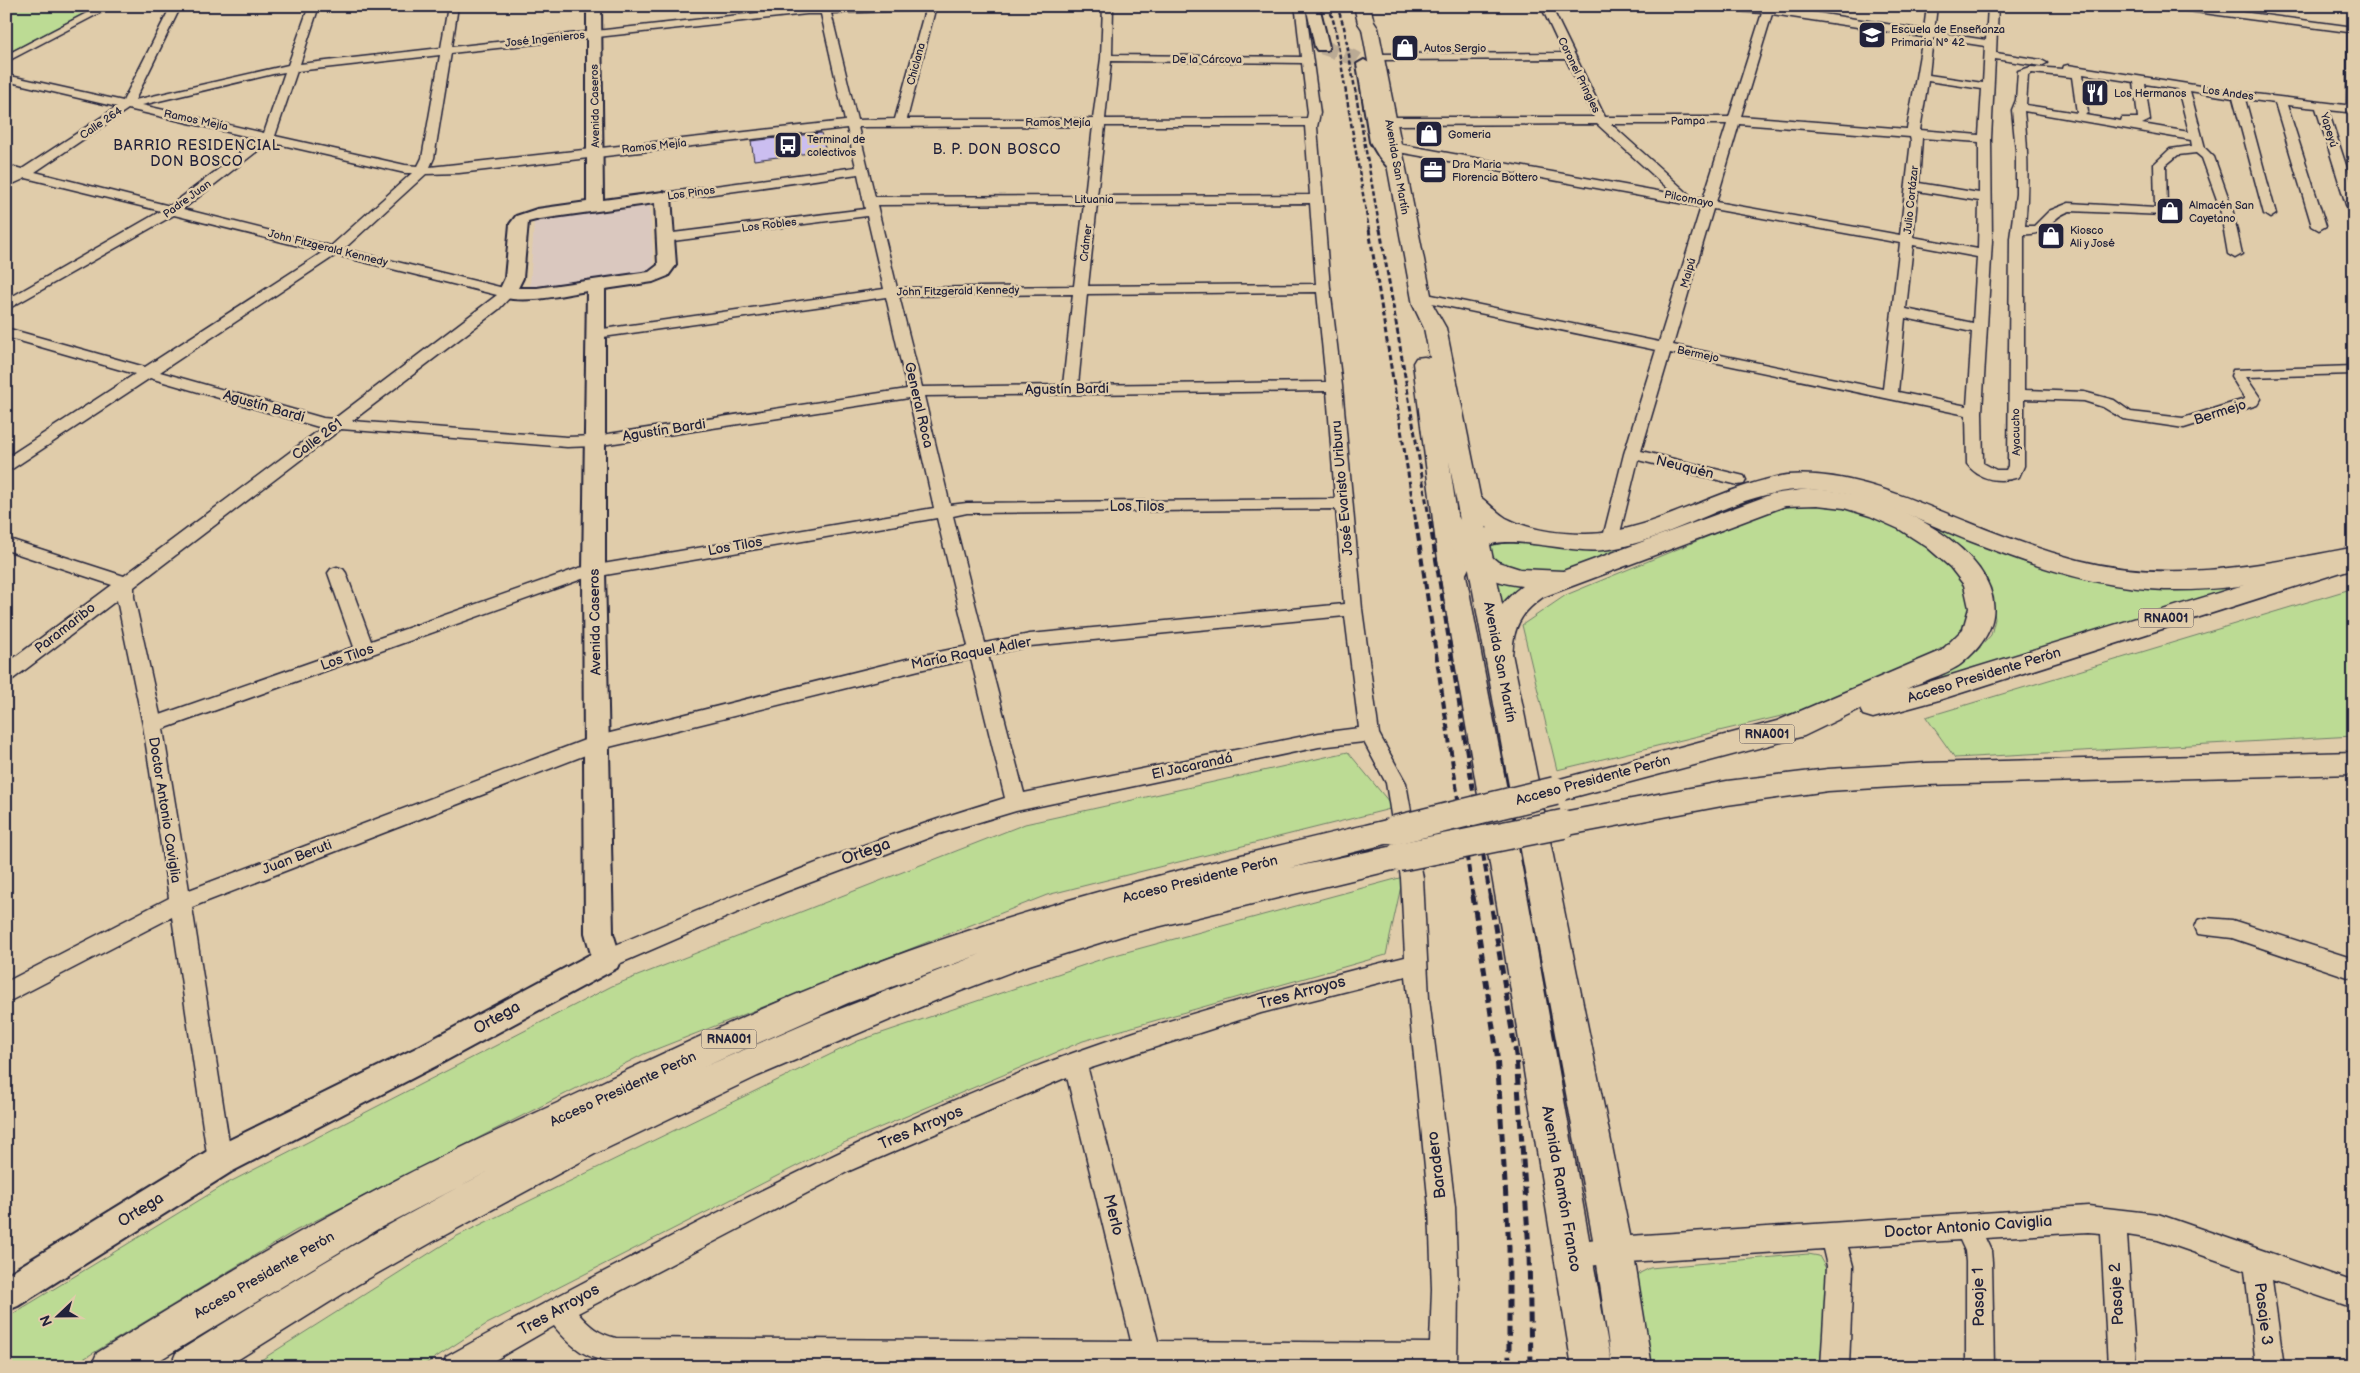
<svg xmlns="http://www.w3.org/2000/svg" width="2360" height="1373" viewBox="0 0 2360 1373" font-family="'Balsamiq Sans',sans-serif">
  <style>
    .built { fill: #dac8bf }
    .green { fill: #bcdb94; stroke: #6f7e68 }
    .building { fill: #cbbef0; stroke: #22223b }
    .lines { fill: none; stroke-linecap: round; stroke-linejoin: round }
    .tertiary-tunnel { stroke: #baaa94; stroke-width: 15; stroke-dasharray: 15 8; stroke-linecap: butt }
    .minor-casing { stroke: #22223b; stroke-width: 3 }
    .tertiary-casing { stroke: #22223b; stroke-width: 4 }
    .secondary-casing { stroke: #22223b; stroke-width: 3 }
    .primary-casing { stroke: #22223b; stroke-width: 3 }
    .motorway-casing { stroke: #22223b; stroke-width: 3 }
    .minor { fill: #e0ccaa; fill-rule: evenodd }
    .tertiary { fill: #e0ccaa; fill-rule: evenodd }
    .secondary { fill: #e0ccaa; fill-rule: evenodd }
    .primary { fill: #e0ccaa; fill-rule: evenodd }
    .motorway { fill: #e0ccaa; fill-rule: evenodd }
    .rail-far3 { stroke: #22223b; stroke-width: 2.5; stroke-dasharray: 4.5 2.5; stroke-linecap: butt }
    .rail-far2 { stroke: #22223b; stroke-width: 3; stroke-dasharray: 5.5 3; stroke-linecap: butt }
    .rail-far1 { stroke: #22223b; stroke-width: 4; stroke-dasharray: 8 4; stroke-linecap: butt }
    .rail { stroke: #22223b; stroke-width: 5; stroke-dasharray: 9 5; stroke-linecap: butt }
    .motorway-bridge-casing { stroke: #22223b; stroke-width: 31; stroke-linecap: butt }
    .motorway-bridge { stroke: #e0ccaa; stroke-width: 28 }
    .labels { text-anchor: middle; dominant-baseline: central; stroke-width: 5; stroke-linejoin: round; paint-order: stroke }
    .far-poi-label { font-size: 11px; fill: #22223b; stroke: #e0ccaa; text-anchor: start }
    .far-street-label { font-size: 11px; fill: #22223b; stroke: #e0ccaa }
    .shield { fill: #e0ccaa; stroke: #5b555c; stroke-width: 1 }
    .shield-label { font-size: 12px; font-weight: bold; fill: #22223b }
    .far-quarter-label { font-size: 14px; letter-spacing: 1px; fill: #22223b; stroke: #e0ccaa }
    .street-label { font-size: 14px; fill: #22223b; stroke: #e0ccaa }
    .near-street-label { font-size: 16px; fill: #22223b; stroke: #e0ccaa }
  </style>
  <rect width="100%" height="100%" fill="#e0ccaa"/>
  <filter id="ink" filterUnits="userSpaceOnUse"><feTurbulence type="fractalNoise" baseFrequency=".02" numOctaves="2"/><feDisplacementMap in="SourceGraphic" scale="10" xChannelSelector="R" yChannelSelector="G"/><feConvolveMatrix kernelMatrix="1 2 1 2 8 2 1 2 1" color-interpolation-filters="sRGB"/></filter>
  <g filter="url(#ink)">
    <path class="built" d="M650,206L654,270L530,287L534,221Z"/>
    <g class="green">
      <path d="M8,6H98L6,54V7Z"/>
      <path d="M1781,488L1841,489L2021,556L2224,584L2232,591L1943,677L1940,675L1977,651L1991,635L1995,619L1992,599L1983,579L1948,543L1815,493L1567,571L1529,572L1490,562L1486,544L1500,539L1576,549L1751,495Z"/>
      <path d="M1803,504H1840L1870,512L1931,544L1968,585L1975,612L1963,634L1915,665L1823,706L1557,770L1522,625L1566,595L1772,510Z"/>
      <path d="M1491,572L1537,584L1500,610Z"/>
      <path d="M2354,588V736L1955,758L1926,717Z"/>
      <path d="M1348,752L1394,808L1047,895L644,1054L295,1231L70,1367H6V1318L226,1184L612,986L1025,824Z"/>
      <path d="M1403,877L1386,955L1083,1041L834,1147L485,1325L421,1367H250L455,1237L858,1041L1108,957Z"/>
      <path d="M1808,1254L1819,1256L1828,1272L1820,1367H1646L1635,1280L1640,1273L1650,1268Z"/>
    </g>
    <path class="building" d="M821,133L826,151L754,160L751,141Z"/>
    <g class="lines">
      <path class="tertiary-tunnel" d="M1322,47L1355,58L1364,64"/>
      <defs>
        <g id="minor">
          <path d="M100,6H113L6,62V55Z"/>
          <path d="M171,6H181L135,100L288,65L309,6H319L300,64L441,48L448,6H458L452,47L819,6H972L967,9L935,10L907,119H1093L1101,58L1103,6H1113L1112,55L1301,57L1296,12L1292,6H1302L1306,12L1320,113L1317,127L1330,288L1342,386L1362,609L1379,734L1406,783L1423,878L1429,999L1455,1207L1458,1289L1457,1367L616,1364C586,1358 573,1349 554,1326L483,1367H443L446,1357C532,1309 618,1264 705,1219C825,1158 946,1099 1073,1053C1181,1014 1293,985 1405,957L1401,878L1386,783L1364,742L1319,747L1016,811L939,834L785,892L607,969L599,966L596,959L599,952C733,896 866,839 1005,798L971,659L919,670L601,749L192,907L232,1161L229,1169L220,1173L211,1169L208,1161L172,917L6,1003V982L169,898L143,725L117,600L13,679L6,681V664L112,585L6,550V538L124,576L322,428L150,378L12,469L6,470V458L135,374L6,337V328L145,367L323,252L174,215L6,310V300L161,211L26,178L6,187V178L13,174L6,173V165L22,169L117,107L6,81V75L123,101ZM925,10L895,119L857,120L831,13ZM807,14H821L845,121L430,167L434,158L451,53ZM440,55L422,158L418,166L405,165L275,136L297,71ZM1111,61L1302,63L1308,113L1307,118L1105,119ZM285,72L264,133L142,105L273,74ZM128,109L258,139L170,206L35,172ZM1093,126L1085,196L875,197L858,127ZM1105,126H1305L1310,195L1097,196ZM847,128L856,167L663,193L657,197L663,201L858,174L865,209L665,234L658,238L665,242L867,216L884,289L596,330L589,334L596,338L886,297L907,389L595,436L567,437L352,421L499,309L514,293L512,290L344,249L426,174L459,173ZM269,142L405,173H412L331,246L183,209ZM1310,203L1316,284L1088,286L1097,204ZM1084,204L1074,286L897,288L877,205ZM336,255L497,295L334,419L323,418L160,372ZM1317,292L1326,382L1078,385L1087,294ZM1073,294L1063,385L922,387L899,296ZM1327,391L1335,499L967,503L950,505L924,396ZM909,398L934,508L579,568L371,641L346,573L343,569L337,567L331,569L328,573L354,647L160,715L134,597V587L341,429L567,447L595,446ZM1336,509L1344,604L1030,634L985,643L953,516L967,513ZM937,518L968,646L919,656L590,738L189,890L163,729L582,579ZM1345,616L1359,728L1319,733L1024,793L988,655L1030,646ZM1406,976L1429,1207L1432,1289L1430,1343L1158,1341L1088,1069L1261,1013ZM1067,1077L1131,1341L616,1338C599,1334 589,1326 578,1313L849,1171Z"/>
          <path d="M1541,6H1551L1605,117H1729L1762,13L1709,9L1704,6H1774L1924,30L1927,6H1937L1934,32L1986,40L1988,6H1998L1996,53L2041,60L2047,63L2041,66L1995,59L1991,139L1992,241L1982,412L1983,463L1996,470H2006L2008,466L2010,238L2016,194V151L2012,110L2016,100L2018,71L2031,67L2063,69L2064,66L2068,65L2238,92L2345,105L2347,104L2348,32L2173,9L2168,6H2198L2354,27V110L2347,112L2328,110L2354,190V215L2348,211L2316,108L2287,105L2326,226L2319,230L2312,226L2275,103L2245,99L2276,214L2270,218L2264,214L2233,98L2190,91L2205,148L2214,157L2232,208L2242,254L2235,258L2228,254L2220,208L2202,158L2196,153L2178,155L2166,165L2167,209L2164,215L2070,211C2049,217 2050,236 2024,234V390L2084,392L2114,400L2131,412L2183,418L2245,399L2231,376L2233,370L2354,366V374L2246,377L2261,399L2257,405L2184,428L2123,419L2103,407L2084,401L2024,399V466L2019,477C2001,483 1979,481 1967,464L1966,415L1670,353L1641,451L1744,476L1746,480L1744,484L1738,485L1638,460L1618,541L1616,545H1604L1602,541L1624,454L1656,350L1422,301L1415,297L1422,293L1659,342L1701,207L1393,151L1387,147L1393,143L1674,194L1597,124L1389,125L1383,121L1389,117H1594L1566,59L1375,60L1370,57L1375,54L1563,53ZM1772,14L1923,37L1907,129L1741,116ZM1933,38L1985,46L1983,83L1929,75ZM2032,73L2072,77L2077,113L2026,105L2028,75ZM2083,74L2134,82L2138,118H2122L2121,121L2085,115L2088,112ZM1928,81L1982,89L1979,135L1920,130ZM2145,84L2178,89L2189,132L2142,124L2150,120ZM2024,111L2191,140L2192,146L2170,149L2154,164L2155,208L2069,203L2049,211L2034,226H2025C2029,187 2028,150 2024,111ZM1611,124H1727L1703,199L1692,197ZM1739,124L1910,137L1911,141L1900,235L1716,202ZM1922,138L1979,142V193L1919,183ZM1918,191L1979,201L1978,249L1913,237ZM1713,209L1900,243L1883,389L1673,345ZM1913,245L1977,257L1973,323L1906,309ZM1905,318L1972,332L1967,406L1898,392Z"/>
          <path d="M2206,918L2232,920L2354,959V979L2232,938L2198,934L2195,927L2198,920Z"/>
          <path d="M2088,1206L2158,1214L2354,1282V1308L2272,1280L2284,1367H2256L2245,1270L2158,1240L2127,1235L2136,1367H2108L2101,1233L2088,1232L1985,1238L1991,1251L1992,1262L1994,1367H1966V1262L1965,1251L1960,1240L1848,1247L1853,1266L1849,1367H1821L1827,1266L1823,1249L1614,1263L1572,1268L1563,1264L1559,1255L1563,1246L1572,1242L1614,1237Z"/>
        </g>
        <g id="tertiary">
          <path d="M587,6H601L603,200L663,192L669,194L671,197L676,265L668,276L653,282L605,289V571L613,933L621,959L617,968L436,1066L231,1172L18,1306L6,1311V1275L209,1150L416,1048L591,954L585,933L583,571L587,291C560,295 528,304 501,297L498,293L505,278L510,224L516,216L537,209L587,202ZM655,203L658,265L649,272L537,288H518L523,278L528,222L540,219Z"/>
          <path d="M1304,6H1317L1320,10L1329,47L1327,50H1317L1315,47L1308,15Z"/>
          <path d="M1364,60L1371,64L1386,142L1391,152L1405,168L1403,171H1391L1379,157L1370,142L1357,64Z"/>
        </g>
        <path id="secondary" d="M1354,6H1370L1374,22L1378,28L1433,305L1446,328L1633,1250L1652,1367H1612L1595,1250L1449,461L1466,575L1529,905L1612,1367H1572L1497,905L1440,575L1413,363L1416,358L1424,357L1430,358L1424,328L1413,305L1362,29L1358,23Z"/>
        <g id="primary">
          <path d="M1787,475C1852,470 1909,499 1968,522C2004,537 2041,550 2078,560C2170,584 2260,565 2351,548H2354V564C2282,581 2203,597 2129,587C2077,581 2025,562 1975,543C1924,524 1875,494 1819,490C1742,484 1678,541 1603,550C1572,554 1507,533 1486,547C1474,555 1469,569 1462,581L1453,584L1444,581L1440,575C1452,553 1462,535 1488,528C1475,520 1464,511 1456,498L1459,493C1479,487 1490,509 1506,518C1529,530 1558,534 1584,534C1649,535 1719,486 1787,475Z"/>
          <path d="M2354,752V774L1926,785L1828,791L1727,805L1563,836L1552,832L1548,824L1552,816L1563,812L1727,781L1828,769L1926,763Z"/>
        </g>
        <g id="motorway">
          <path d="M1808,489C1835,490 1861,495 1886,505C1952,528 2043,598 1961,664C1950,673 1920,682 1906,689L2354,551V568L1939,700L1873,718L1863,715L1860,709L1804,736L1555,802L1545,799L1540,791L1545,783L1777,721L1941,651L1963,629L1969,608L1964,585L1950,567L1927,547L1899,529L1870,516L1844,508L1817,505L1785,506L1543,597C1525,610 1516,621 1513,643C1513,651 1512,656 1509,663L1499,666L1489,663C1474,637 1501,601 1522,586C1475,581 1454,556 1433,516L1436,510L1445,508L1454,510L1474,542L1498,562L1520,569L1563,571L1772,494Z"/>
          <path d="M1395,818L1406,821L1410,830L1406,839L1290,868L1399,845L1410,848L1414,857L1410,866L1128,934L1029,965L937,1000L758,1076L595,1154L436,1240L357,1285L226,1367H170L176,1353C280,1288 385,1224 495,1168L378,1229L148,1367H91L97,1353C190,1296 283,1239 379,1189C450,1151 524,1119 596,1085C699,1036 802,989 909,951C1068,894 1232,857 1395,818ZM981,954L817,1018L704,1067L848,1003Z"/>
        </g>
      </defs>
      <use href="#minor" class="minor-casing"/>
      <use href="#tertiary" class="tertiary-casing"/>
      <use href="#secondary" class="secondary-casing"/>
      <use href="#primary" class="primary-casing"/>
      <use href="#motorway" class="motorway-casing"/>
      <use href="#minor" class="minor"/>
      <use href="#tertiary" class="tertiary"/>
      <use href="#secondary" class="secondary"/>
      <use href="#primary" class="primary"/>
      <use href="#motorway" class="motorway"/>
      <g class="rail-far3">
        <path d="M1329,6L1335,27L1369,230"/>
        <path d="M1337,6L1344,27L1380,230"/>
      </g>
      <g class="rail-far2">
        <path d="M1369,229L1416,523"/>
        <path d="M1380,229L1430,523"/>
      </g>
      <g class="rail-far1">
        <path d="M1416,522L1473,897"/>
        <path d="M1430,522L1490,897"/>
      </g>
      <g class="rail">
        <path d="M1473,896L1497,1054L1509,1248V1367"/>
        <path d="M1490,896L1516,1055L1529,1250L1531,1367"/>
      </g>
      <defs>
        <g id="motorway-bridge">
          <path d="M1395,830L1555,791"/>
          <path d="M1399,857L1563,824"/>
        </g>
      </defs>
      <use href="#motorway-bridge" class="motorway-bridge-casing"/>
      <use href="#motorway-bridge" class="motorway-bridge"/>
    </g>
  </g>
  <defs>
    <symbol id="school-square" viewBox="-11 -11 22 22"><rect x="-9" y="-9" width="18" height="18" rx="4" fill="#22223b" stroke="#e0ccaa"/><path d="M0-5L7-2L0 1L-7-2ZM-4 1L0 2.5L4 1V4Q0 6-4 4Z" fill="#fff"/></symbol>
    <symbol id="shop-square" viewBox="-11 -11 22 22"><rect x="-9" y="-9" width="18" height="18" rx="4" fill="#22223b" stroke="#e0ccaa"/><path d="M-5-2.5h2.3a2.7 3.5 0 0 1 5.4 0H5L5.5 6h-11ZM-1.5-2.5h3a1.5 2.3 0 0 0-3 0Z" fill="#fff"/></symbol>
    <symbol id="restaurant-square" viewBox="-11 -11 22 22"><rect x="-9" y="-9" width="18" height="18" rx="4" fill="#22223b" stroke="#e0ccaa"/><path d="M-5-6h1v4h1v-4h1v4h1v-4h1v5L-1.5 .5V6h-2V.5L-5-1ZM5-6V6H3V1.5H1.5Q1.5-4 5-6Z" fill="#fff"/></symbol>
    <symbol id="bus-square" viewBox="-11 -11 22 22"><rect x="-9" y="-9" width="18" height="18" rx="4" fill="#22223b" stroke="#e0ccaa"/><path d="M-5-6H5V4H4V6H2V4H-2V6H-4V4H-5ZM-3.5-4V0h7V-4ZM-3.5 1.2v1.5H-2V1.2ZM2 1.2v1.5H3.5V1.2Z" fill="#fff"/></symbol>
    <symbol id="office-square" viewBox="-11 -11 22 22"><rect x="-9" y="-9" width="18" height="18" rx="4" fill="#22223b" stroke="#e0ccaa"/><path d="M-6-3h4V-5.5h4V-3h4V5H-6ZM-1-4.5V-3h2v-1.5ZM-6 0V1H6V0Z" fill="#fff"/></symbol>
  </defs>
  <g fill-rule="evenodd">
    <use href="#school-square" x="1856" y="19" width="32" height="32"/>
    <use href="#shop-square" x="1389" y="32" width="32" height="32"/>
    <use href="#restaurant-square" x="2079" y="77" width="32" height="32"/>
    <use href="#shop-square" x="1413" y="118" width="32" height="32"/>
    <use href="#bus-square" x="772" y="129" width="32" height="32"/>
    <use href="#office-square" x="1417" y="154" width="32" height="32"/>
    <use href="#shop-square" x="2154" y="195" width="32" height="32"/>
    <use href="#shop-square" x="2035" y="220" width="32" height="32"/>
  </g>
  <g class="labels">
    <g class="far-poi-label">
      <text x="1891" y="29">Escuela de Enseñanza<tspan x="1891" dy="13">Primaria Nº 42</tspan></text>
      <text x="1424" y="48">Autos Sergio</text>
      <text x="2114" y="93">Los Hermanos</text>
      <text x="1448" y="134">Gomeria</text>
      <text x="807" y="139">Terminal de<tspan x="807" dy="13">colectivos</tspan></text>
      <text x="1452" y="164">Dra Maria<tspan x="1452" dy="13">Florencia Bottero</tspan></text>
      <text x="2189" y="205">Almacén San<tspan x="2189" dy="13">Cayetano</tspan></text>
      <text x="2070" y="230">Kiosco<tspan x="2070" dy="13">Ali y José</tspan></text>
    </g>
    <g class="far-street-label">
      <text transform="translate(545 39) rotate(-6)">José Ingenieros</text>
      <text x="1207" y="59">De la Cárcova</text>
      <text transform="translate(916 64) rotate(-75)">Chiclana</text>
      <text transform="translate(1579 75) rotate(64)">Coronel Pringles</text>
      <text transform="translate(2228 93) rotate(8)">Los Andes</text>
      <text transform="translate(595 106) rotate(-91)">Avenida Caseros</text>
      <text transform="translate(196 120) rotate(12)">Ramos Mejía</text>
      <text transform="translate(1688 121) rotate(-1)">Pampa</text>
      <text x="1058" y="122">Ramos Mejía</text>
      <text transform="translate(101 123) rotate(-34)">Calle 264</text>
      <text transform="translate(2329 130) rotate(73)">Yapeyú</text>
      <text transform="translate(654 146) rotate(-6)">Ramos Mejía</text>
      <text transform="translate(1397 167) rotate(80)">Avenida San Martín</text>
      <text transform="translate(691 193) rotate(-8)">Los Pinos</text>
      <text transform="translate(187 199) rotate(-36)">Padre Juan</text>
      <text x="1094" y="199">Lituania</text>
      <text transform="translate(1689 199) rotate(11)">Pilcomayo</text>
      <text transform="translate(1911 200) rotate(-84)">Julio Cortázar</text>
      <text transform="translate(769 225) rotate(-7)">Los Robles</text>
      <text transform="translate(1086 243) rotate(-83)">Crámer</text>
      <text transform="translate(328 248) rotate(14)">John Fitzgerald Kennedy</text>
      <text transform="translate(1688 273) rotate(-74)">Maipú</text>
      <text transform="translate(958 291) rotate(-1)">John Fitzgerald Kennedy</text>
      <text transform="translate(1698 354) rotate(12)">Bermejo</text>
      <text transform="translate(2016 432) rotate(-91)">Ayacucho</text>
    </g>
    <g class="shield">
      <rect x="2138.5" y="608.5" width="55" height="19" rx="4"/>
      <rect x="1739.5" y="724.5" width="55" height="19" rx="4"/>
      <rect x="701.5" y="1029.5" width="55" height="19" rx="4"/>
    </g>
    <g class="shield-label">
      <text x="2166" y="618">RNA001</text>
      <text x="1767" y="734">RNA001</text>
      <text x="729" y="1039">RNA001</text>
    </g>
    <g class="far-quarter-label">
      <text x="197" y="145">BARRIO RESIDENCIAL<tspan x="197" dy="16">DON BOSCO</tspan></text>
      <text x="997" y="149">B. P. DON BOSCO</text>
    </g>
    <g class="street-label">
      <text transform="translate(1067 389) rotate(-1)">Agustín Bardi</text>
      <text transform="translate(919 405) rotate(77)">General Roca</text>
      <text transform="translate(264 406) rotate(16)">Agustín Bardi</text>
      <text transform="translate(2220 412) rotate(-18)">Bermejo</text>
      <text transform="translate(664 430) rotate(-9)">Agustín Bardi</text>
      <text transform="translate(317 439) rotate(-37)">Calle 261</text>
      <text transform="translate(1685 467) rotate(14)">Neuquén</text>
      <text transform="translate(1342 488) rotate(-95)">José Evaristo Uriburu</text>
      <text x="1137" y="506">Los Tilos</text>
      <text transform="translate(735 546) rotate(-10)">Los Tilos</text>
      <text transform="translate(595 622) rotate(-91)">Avenida Caseros</text>
      <text transform="translate(65 628) rotate(-38)">Paramaribo</text>
      <text transform="translate(971 653) rotate(-11)">María Raquel Adler</text>
      <text transform="translate(347 657) rotate(-19)">Los Tilos</text>
      <text transform="translate(1500 662) rotate(79)">Avenida San Martín</text>
      <text transform="translate(1984 675) rotate(-17)">Acceso Presidente Perón</text>
      <text transform="translate(1192 766) rotate(-12)">El Jacarandá</text>
      <text transform="translate(1593 780) rotate(-15)">Acceso Presidente Perón</text>
      <text transform="translate(165 810) rotate(81)">Doctor Antonio Caviglia</text>
      <text transform="translate(297 857) rotate(-21)">Juan Beruti</text>
      <text transform="translate(1200 879) rotate(-14)">Acceso Presidente Perón</text>
      <text transform="translate(623 1089) rotate(-25)">Acceso Presidente Perón</text>
      <text transform="translate(264 1275) rotate(-30)">Acceso Presidente Perón</text>
    </g>
    <g class="near-street-label">
      <text transform="translate(866 852) rotate(-20)">Ortega</text>
      <text transform="translate(1302 993) rotate(-15)">Tres Arroyos</text>
      <text transform="translate(497 1018) rotate(-29)">Ortega</text>
      <text transform="translate(921 1128) rotate(-23)">Tres Arroyos</text>
      <text transform="translate(1437 1165) rotate(-97)">Baradero</text>
      <text transform="translate(1561 1189) rotate(80)">Avenida Ramón Franco</text>
      <text transform="translate(141 1210) rotate(-32)">Ortega</text>
      <text transform="translate(1113 1215) rotate(76)">Merlo</text>
      <text transform="translate(1968 1227) rotate(-4)">Doctor Antonio Caviglia</text>
      <text transform="translate(2117 1294) rotate(-93)">Pasaje 2</text>
      <text transform="translate(1979 1297) rotate(-91)">Pasaje 1</text>
      <text transform="translate(559 1310) rotate(-29)">Tres Arroyos</text>
      <text transform="translate(2263 1314) rotate(83)">Pasaje 3</text>
    </g>
  </g>
  <rect width="2360" height="1373" fill="none" stroke="#e0ccaa" stroke-width="25"/>
  <rect x="12" y="12" width="2335" height="1348" fill="none" stroke="#22223b" stroke-width="2" filter="url(#ink)"/>
  <g transform="translate(58 1316) rotate(248)" stroke="#e0ccaa" stroke-width="4" paint-order="stroke">
  <path d="M0-4L9 19L0 12L-9 19Z" fill="#22223b"/>
  <text y="-8" font-size="14" font-weight="bold" text-anchor="middle" fill="#22223b">N</text>
  </g>
</svg>
